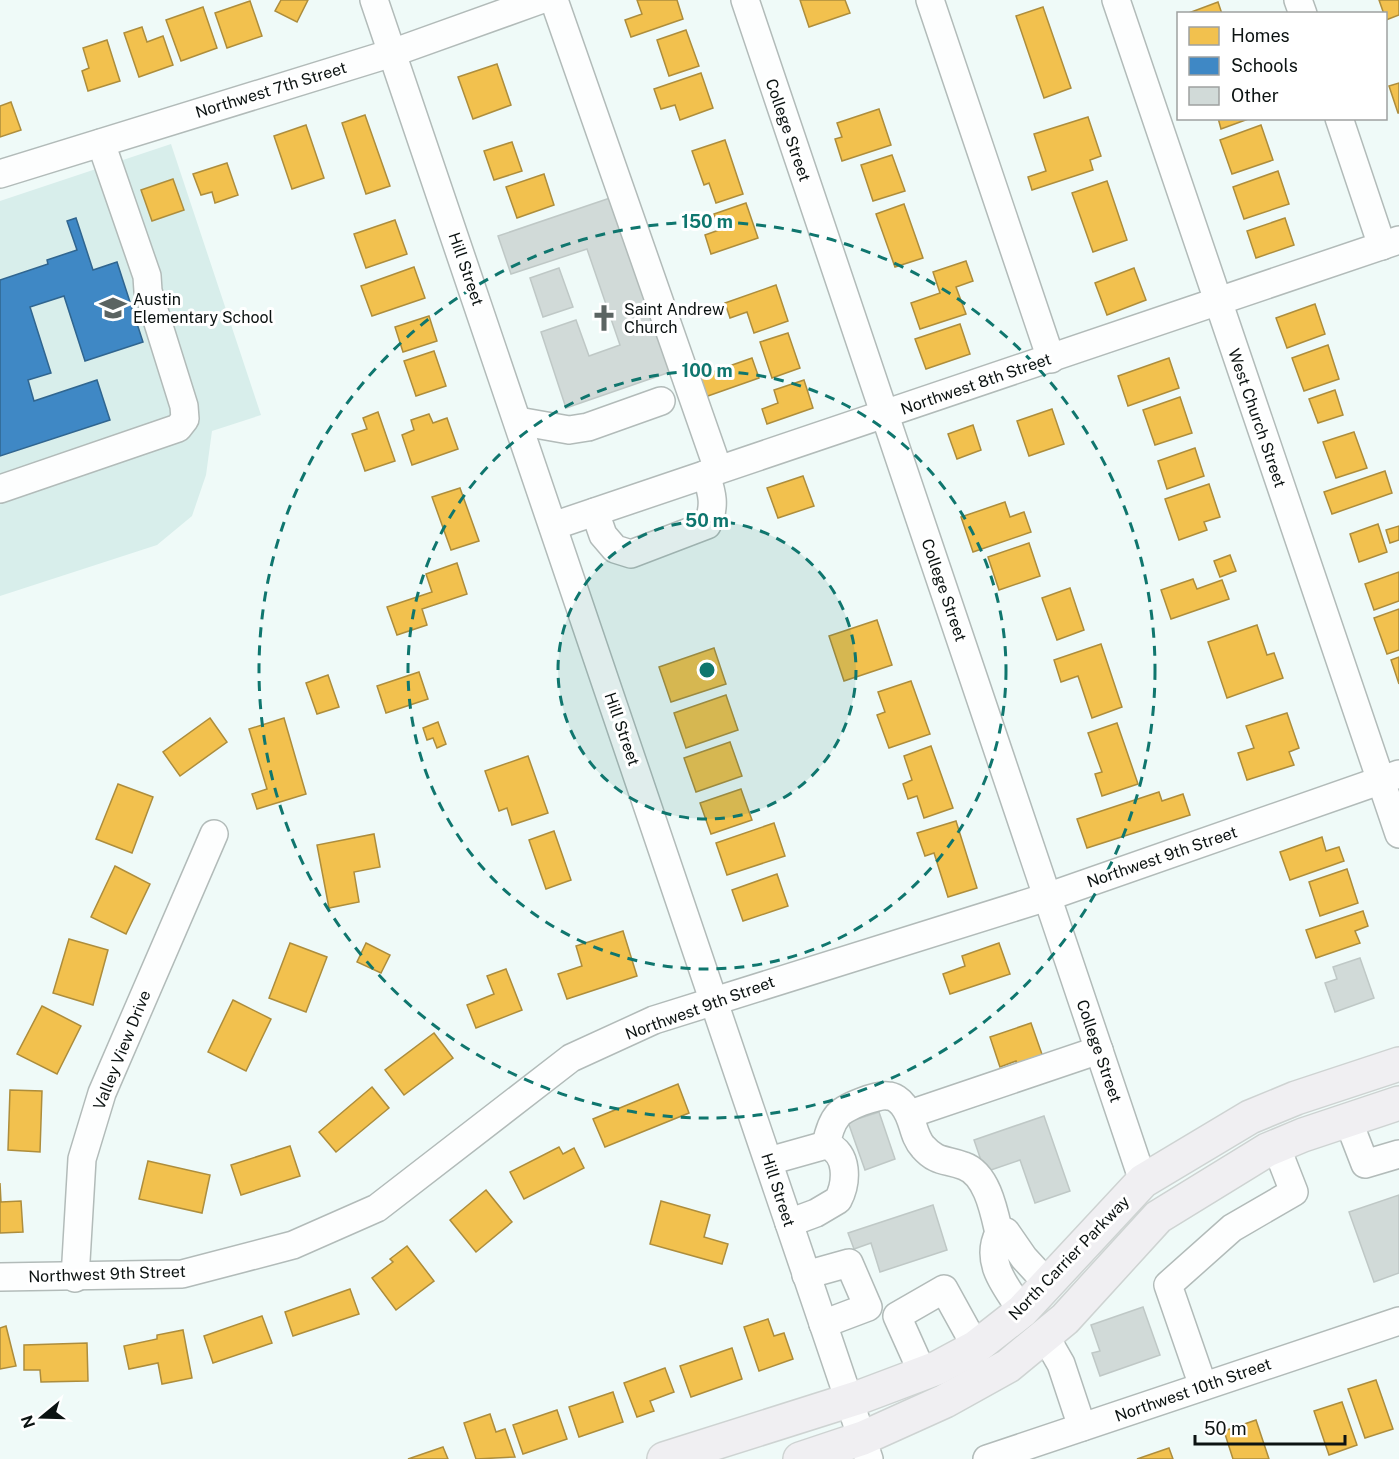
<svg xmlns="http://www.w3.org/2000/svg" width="1399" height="1459" viewBox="0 0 1399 1459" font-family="'Public Sans',sans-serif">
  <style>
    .built { fill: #d8eeeb }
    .homes { fill: #f2c14e; stroke: #ad8d3c; stroke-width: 1.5 }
    .schools { fill: #3f88c5; stroke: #30658f; stroke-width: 1.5 }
    .building { fill: #d1dad8; stroke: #bfc8c6; stroke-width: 1.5 }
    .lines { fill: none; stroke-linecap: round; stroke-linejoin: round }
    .minor-casing { stroke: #b2bbb9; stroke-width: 30 }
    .major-casing { stroke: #ced3d2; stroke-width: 36 }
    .minor { stroke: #fdfefe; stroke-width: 27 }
    .major { stroke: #f0eff2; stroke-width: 33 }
    .ring { fill: none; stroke: #0f766e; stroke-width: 3; stroke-dasharray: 10 8 }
    .labels { text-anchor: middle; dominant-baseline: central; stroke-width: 6; stroke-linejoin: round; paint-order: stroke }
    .street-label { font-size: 16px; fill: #0c1312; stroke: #fff }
    .poi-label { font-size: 16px; fill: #0c1312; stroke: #fff; text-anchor: start }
    .centre { fill: #0f766e; stroke: #fff; stroke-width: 3 }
    .ring-label { font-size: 18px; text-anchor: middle; font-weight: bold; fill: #0f766e; stroke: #fff; stroke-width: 6; stroke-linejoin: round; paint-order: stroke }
  </style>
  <rect width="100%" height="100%" fill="#effaf8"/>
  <path class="built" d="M171,144L261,415L212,431L206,475L192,516L157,545L0,596V201Z"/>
  <g class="homes">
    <path d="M281,0H308L297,22L275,11Z"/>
    <path d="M637,0H677L683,19L631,37L625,20L642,14Z"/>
    <path d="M800,0H845L850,13L809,27Z"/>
    <path d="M1379,0H1399V15L1386,20Z"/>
    <path d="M250,1L262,36L227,48L215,13Z"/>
    <path d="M1218,2L1222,14H1186Z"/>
    <path d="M203,7L217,48L181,61L166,20Z"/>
    <path d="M1043,7L1071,88L1044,98L1016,16Z"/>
    <path d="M142,27L147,42L163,36L173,65L139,77L124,33Z"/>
    <path d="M686,30L699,66L669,76L657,40Z"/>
    <path d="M107,40L120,81L88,91L82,71L89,68L83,48Z"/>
    <path d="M497,64L511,105L473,119L458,77Z"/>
    <path d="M701,73L713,108L680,120L675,105L661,109L654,89Z"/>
    <path d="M1399,83V113H1398L1389,86Z"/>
    <path d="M11,102L21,130L0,137V106Z"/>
    <path d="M879,109L891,145L842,161L835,139L842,137L837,123Z"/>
    <path d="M365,115L390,186L366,194L342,123Z"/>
    <path d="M1088,117L1101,156L1090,160L1093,170L1032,190L1028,177L1046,171L1034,134Z"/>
    <path d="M1218,118H1251L1221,129Z"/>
    <path d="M306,125L324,178L292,189L274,136Z"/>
    <path d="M1261,125L1273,160L1232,174L1220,140Z"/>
    <path d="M725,140L743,194L716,203L709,183L704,185L692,151Z"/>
    <path d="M512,142L522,171L494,180L484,151Z"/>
    <path d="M892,155L905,191L873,201L861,165Z"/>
    <path d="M227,163L238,195L215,203L212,192L201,195L193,174Z"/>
    <path d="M1278,171L1289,204L1244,219L1233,187Z"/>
    <path d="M544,174L554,205L517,218L506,187Z"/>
    <path d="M173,179L184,210L152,221L141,190Z"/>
    <path d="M1107,181L1127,240L1093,252L1072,193Z"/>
    <path d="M746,203L758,238L711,254L705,235L719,230L714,214Z"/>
    <path d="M904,204L923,258L895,267L876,214Z"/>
    <path d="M1285,218L1294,245L1256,258L1247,231Z"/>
    <path d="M395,220L407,254L366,268L354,234Z"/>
    <path d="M966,261L973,281L956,287L966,314L920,329L911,303L940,293L933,272Z"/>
    <path d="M414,267L425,298L372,316L361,286Z"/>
    <path d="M1134,268L1146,300L1107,315L1095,283Z"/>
    <path d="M776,285L788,321L754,333L747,312L730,318L725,303Z"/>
    <path d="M1315,304L1325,334L1287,348L1276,318Z"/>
    <path d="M429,316L437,341L403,352L395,327Z"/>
    <path d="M960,324L970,354L926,369L915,339Z"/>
    <path d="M788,333L800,368L772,378L760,342Z"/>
    <path d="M1328,345L1339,379L1304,391L1292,358Z"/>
    <path d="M434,351L446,386L416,396L404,361Z"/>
    <path d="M752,358L759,378L705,397L698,377Z"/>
    <path d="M1169,358L1179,388L1128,406L1118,376Z"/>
    <path d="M804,380L813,408L767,424L762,409L778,403L774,390Z"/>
    <path d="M1335,390L1343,415L1318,423L1309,399Z"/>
    <path d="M1180,397L1192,433L1155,445L1143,410Z"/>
    <path d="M1052,409L1064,444L1029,456L1017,421Z"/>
    <path d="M378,412L395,461L365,471L352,434L367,429L363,418Z"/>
    <path d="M429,414L433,423L447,418L458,449L412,465L402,435L414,430L411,420Z"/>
    <path d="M973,425L981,450L957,459L948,434Z"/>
    <path d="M1354,432L1367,468L1336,478L1323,442Z"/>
    <path d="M1195,448L1204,476L1167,489L1158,461Z"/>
    <path d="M1385,471L1392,493L1332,514L1324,492Z"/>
    <path d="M803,476L814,506L778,518L767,488Z"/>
    <path d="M1209,484L1220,517L1204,522L1207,530L1179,540L1165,499Z"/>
    <path d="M460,488L479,541L451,550L432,497Z"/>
    <path d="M1005,502L1010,517L1024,512L1031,532L973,552L961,517Z"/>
    <path d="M1378,524L1387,552L1359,562L1350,534Z"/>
    <path d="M1399,526V540L1390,543L1386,530Z"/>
    <path d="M1029,543L1040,576L999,590L988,557Z"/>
    <path d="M1230,555L1236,571L1220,577L1214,561Z"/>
    <path d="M457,563L467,594L422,609L427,625L397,635L387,607L432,592L426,574Z"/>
    <path d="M1399,572V601L1374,610L1365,584Z"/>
    <path d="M1193,579L1197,589L1222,580L1229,599L1171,619L1161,590Z"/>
    <path d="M1070,588L1084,630L1057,640L1042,598Z"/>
    <path d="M1399,609V650L1387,654L1374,618Z"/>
    <path d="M877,620L892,665L844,681L829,636Z"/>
    <path d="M1257,625L1267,655L1274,653L1283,678L1227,698L1208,642Z"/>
    <path d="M1101,644L1122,707L1092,718L1078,676L1061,682L1054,660Z"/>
    <path d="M714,648L726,684L671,702L659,667Z"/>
    <path d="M1399,657V684L1391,660Z"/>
    <path d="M419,672L428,699L386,713L377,686Z"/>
    <path d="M328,675L339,707L317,714L306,683Z"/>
    <path d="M911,681L930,734L889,748L877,715L885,712L878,692Z"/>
    <path d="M726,695L738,730L686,748L674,713Z"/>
    <path d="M1287,713L1299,748L1289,752L1294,765L1247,780L1238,753L1254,748L1246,726Z"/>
    <path d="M210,718L227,742L180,776L163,752Z"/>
    <path d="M284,718L306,794L257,809L252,794L267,789L249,729Z"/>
    <path d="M438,722L446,744L437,748L433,738L427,740L423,728Z"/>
    <path d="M1117,723L1138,784L1102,796L1095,774L1102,772L1088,733Z"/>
    <path d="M730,742L742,776L696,792L684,758Z"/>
    <path d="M931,746L953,808L924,818L917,796L908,799L903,784L912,780L904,756Z"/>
    <path d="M528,756L548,813L512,825L507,808L499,811L485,771Z"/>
    <path d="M118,784L153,797L132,853L96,839Z"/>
    <path d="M741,789L752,820L711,834L700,803Z"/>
    <path d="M1159,792L1162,801L1183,794L1190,815L1087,848L1077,819Z"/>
    <path d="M956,821L977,888L948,897L934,853L925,856L917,833Z"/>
    <path d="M774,823L785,856L727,875L716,843Z"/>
    <path d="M554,831L571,880L546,889L529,840Z"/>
    <path d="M374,834L380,867L354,872L359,902L329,908L317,845Z"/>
    <path d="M1322,837L1326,851L1339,847L1344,861L1290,880L1280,852Z"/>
    <path d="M115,866L150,884L126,934L91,917Z"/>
    <path d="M1347,869L1358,903L1320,916L1309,882Z"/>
    <path d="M777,874L788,906L743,921L732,890Z"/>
    <path d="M1363,911L1368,926L1355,931L1360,943L1316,958L1306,930Z"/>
    <path d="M623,931L637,976L567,999L558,974L582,966L576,946Z"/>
    <path d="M69,939L108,950L93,1005L53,993Z"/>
    <path d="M290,943L327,957L306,1012L269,998Z"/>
    <path d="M366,943L390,955L381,973L357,962Z"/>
    <path d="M999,943L1010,974L950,994L943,974L965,966L962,956Z"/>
    <path d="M506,969L522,1010L476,1028L467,1005L494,994L487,976Z"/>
    <path d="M233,1000L271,1019L246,1071L208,1052Z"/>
    <path d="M42,1006L81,1026L57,1074L17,1054Z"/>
    <path d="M1031,1023L1044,1060L1018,1069L1016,1061L1000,1067L990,1037Z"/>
    <path d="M434,1033L453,1058L404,1095L385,1070Z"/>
    <path d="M678,1084L689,1113L605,1147L593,1119Z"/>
    <path d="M372,1087L389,1108L336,1152L319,1132Z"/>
    <path d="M10,1090L42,1091L40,1152L8,1150Z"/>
    <path d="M290,1146L300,1176L241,1195L231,1165Z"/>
    <path d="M559,1147L563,1154L574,1148L584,1168L524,1199L510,1172Z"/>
    <path d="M148,1161L210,1175L202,1213L139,1199Z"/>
    <path d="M0,1183L1,1202L21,1201L23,1232L0,1233Z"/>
    <path d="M486,1190L512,1222L476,1252L450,1220Z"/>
    <path d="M661,1201L710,1215L704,1237L728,1244L722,1264L650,1244Z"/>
    <path d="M407,1246L434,1281L396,1310L372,1278L393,1262L390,1259Z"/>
    <path d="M350,1289L359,1314L293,1336L285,1312Z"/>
    <path d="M262,1316L272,1343L213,1363L204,1336Z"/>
    <path d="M768,1319L774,1336L784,1333L793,1359L759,1371L744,1327Z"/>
    <path d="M6,1326L16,1366L0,1369V1328Z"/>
    <path d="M183,1330L192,1378L162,1384L158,1363L129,1369L124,1346L157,1339V1335Z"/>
    <path d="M87,1343L88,1381L41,1382L40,1370H24V1345Z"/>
    <path d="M732,1348L742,1379L691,1397L680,1366Z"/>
    <path d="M665,1368L674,1392L650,1401L654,1411L637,1417L624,1383Z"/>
    <path d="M1376,1380L1393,1429L1365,1438L1348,1389Z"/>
    <path d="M613,1392L623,1422L579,1437L569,1407Z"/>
    <path d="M1342,1402L1357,1445L1329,1455L1314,1411Z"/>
    <path d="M557,1410L567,1439L523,1454L513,1425Z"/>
    <path d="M490,1414L496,1432L505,1429L515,1457L476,1459L464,1423Z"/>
    <path d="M1256,1420L1269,1459H1233L1224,1431Z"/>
    <path d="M443,1447L448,1459H408Z"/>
    <path d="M1169,1448L1173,1459H1137Z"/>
  </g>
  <path class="schools" d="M76,218L93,270L117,262L143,342L85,361L64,296L30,307L51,373L28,380L34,401L97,380L110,420L0,456V280L48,264L47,260L77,250L67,221Z"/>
  <g class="building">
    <path d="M613,197L673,371L566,408L541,332L576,320L589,356L620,345L587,249L511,274L498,236Z"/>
    <path d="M559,268L573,307L543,317L530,278Z"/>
    <path d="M1360,958L1374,998L1335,1012L1325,983L1337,979L1333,967Z"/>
    <path d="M879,1112L895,1159L865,1170L848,1122Z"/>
    <path d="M1044,1116L1070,1191L1035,1203L1020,1160L985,1172L974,1140Z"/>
    <path d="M1399,1195V1273L1374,1282L1349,1212Z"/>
    <path d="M933,1205L947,1250L880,1272L871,1243L854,1249L848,1233Z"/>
    <path d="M1143,1307L1160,1355L1100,1376L1092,1353L1100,1351L1091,1325Z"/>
  </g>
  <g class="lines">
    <defs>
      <g id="minor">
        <path d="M374,0L869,1459"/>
        <path d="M554,0L718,469"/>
        <path d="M745,0L1143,1181"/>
        <path d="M930,0L1051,359"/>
        <path d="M1116,0L1399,834"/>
        <path d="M1298,0L1303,14"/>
        <path d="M1339,118L1382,246"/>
        <path d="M0,174L392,53L540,0"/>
        <path d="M518,421L569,430L588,427L661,401"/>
        <path d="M0,489L178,428L185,419L184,406L148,291L147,276L101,143"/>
        <path d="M595,512L603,535L615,549L631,554L707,525C716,506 712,493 706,474"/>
        <path d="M553,526L1399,240"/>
        <path d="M910,1114L1099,1050"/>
        <path d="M1348,1120L1365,1164L1399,1154"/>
        <path d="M826,1145C828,1135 831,1123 838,1115C844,1107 878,1094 888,1096C894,1096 900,1101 903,1105C914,1118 912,1135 923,1147C937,1163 946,1159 964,1166C987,1174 994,1211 999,1233"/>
        <path d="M769,1161L826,1145C849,1152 847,1183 838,1200L816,1213L789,1223"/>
        <path d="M806,1275L849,1263L868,1307L823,1324"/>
        <path d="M0,1277L182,1274L293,1245L377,1208L571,1058L654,1020L1047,897L1399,774"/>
        <path d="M75,1278L82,1159L102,1093L214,834"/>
        <path d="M1022,1311C1006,1287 984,1262 999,1233L1006,1232L1024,1258L1048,1284"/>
        <path d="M1045,1336L1061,1364L1082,1427"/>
        <path d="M923,1374L897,1316L944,1289L976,1347"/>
        <path d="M1203,1386L1168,1285L1232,1228L1294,1192L1276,1146"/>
        <path d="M987,1459L1399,1321"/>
      </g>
      <g id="major">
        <path d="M664,1459L860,1397L937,1368L976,1347L1022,1311L1143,1181L1250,1117L1296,1098L1399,1064"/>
        <path d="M800,1459L863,1438L945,1401L1008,1366L1065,1319L1158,1217L1267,1150L1303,1135L1399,1103"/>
      </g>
    </defs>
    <use href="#minor" class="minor-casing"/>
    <use href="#major" class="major-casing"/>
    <use href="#minor" class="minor"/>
    <use href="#major" class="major"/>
  </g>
  <circle cx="707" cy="670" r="149" fill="#0f766e" fill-opacity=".12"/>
  <g class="ring">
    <circle cx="707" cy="670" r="149"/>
    <circle cx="707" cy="670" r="299"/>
    <circle cx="707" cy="670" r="448"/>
  </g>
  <defs>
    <symbol id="school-bare" viewBox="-9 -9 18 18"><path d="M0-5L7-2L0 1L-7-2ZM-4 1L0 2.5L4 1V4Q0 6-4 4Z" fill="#5b6462" stroke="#fff" stroke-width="2.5" paint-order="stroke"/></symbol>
    <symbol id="church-bare" viewBox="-9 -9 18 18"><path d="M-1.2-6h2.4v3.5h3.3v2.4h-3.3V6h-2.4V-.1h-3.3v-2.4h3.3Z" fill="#5b6462" stroke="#fff" stroke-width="2.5" paint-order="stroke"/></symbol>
  </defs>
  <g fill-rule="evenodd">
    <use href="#school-bare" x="94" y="289" width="38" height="38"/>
    <use href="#church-bare" x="585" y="299" width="38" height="38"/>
  </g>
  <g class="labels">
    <g class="street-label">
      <text transform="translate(271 90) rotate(-17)">Northwest 7th Street</text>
      <text transform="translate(788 130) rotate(71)">College Street</text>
      <text transform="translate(466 269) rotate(71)">Hill Street</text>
      <text transform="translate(976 384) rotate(-19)">Northwest 8th Street</text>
      <text transform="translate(1257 418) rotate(71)">West Church Street</text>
      <text transform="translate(944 590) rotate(71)">College Street</text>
      <text transform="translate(622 729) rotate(71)">Hill Street</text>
      <text transform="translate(1162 857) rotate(-19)">Northwest 9th Street</text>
      <text transform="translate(700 1008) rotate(-20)">Northwest 9th Street</text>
      <text transform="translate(122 1050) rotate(-68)">Valley View Drive</text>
      <text transform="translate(1099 1051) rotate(71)">College Street</text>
      <text transform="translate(778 1190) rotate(72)">Hill Street</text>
      <text transform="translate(1069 1258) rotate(-46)">North Carrier Parkway</text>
      <text transform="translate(107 1274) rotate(-2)">Northwest 9th Street</text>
      <text transform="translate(1193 1390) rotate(-19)">Northwest 10th Street</text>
    </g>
    <g class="poi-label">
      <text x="133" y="299">Austin<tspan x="133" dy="18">Elementary School</tspan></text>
      <text x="624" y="309">Saint Andrew<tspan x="624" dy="18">Church</tspan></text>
    </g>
  </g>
  <circle cx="707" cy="670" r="9" class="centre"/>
  <g class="ring-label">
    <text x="707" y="228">150 m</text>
    <text x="707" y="377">100 m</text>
    <text x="707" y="527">50 m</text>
  </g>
  <rect x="1177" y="12" width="210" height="108" fill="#ffffff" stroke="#9ea1a0" stroke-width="1.5"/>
  <rect x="1189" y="27" width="30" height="18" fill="#f2c14e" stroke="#9ea1a0" stroke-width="1.5"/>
  <text x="1231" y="42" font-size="18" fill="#0c1312">Homes</text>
  <rect x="1189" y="57" width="30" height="18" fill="#3f88c5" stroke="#9ea1a0" stroke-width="1.5"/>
  <text x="1231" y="72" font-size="18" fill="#0c1312">Schools</text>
  <rect x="1189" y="87" width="30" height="18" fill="#d1dad8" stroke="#9ea1a0" stroke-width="1.5"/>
  <text x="1231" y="102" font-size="18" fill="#0c1312">Other</text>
  <g transform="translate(42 1417) rotate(251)" stroke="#ffffff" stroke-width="4.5" paint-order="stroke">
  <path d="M0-4.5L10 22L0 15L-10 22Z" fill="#0c1312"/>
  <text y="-9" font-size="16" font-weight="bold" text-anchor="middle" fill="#0c1312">N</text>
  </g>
  <path d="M1195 1435v9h150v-9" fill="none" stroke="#0c1312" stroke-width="3"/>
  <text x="1204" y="1435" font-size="18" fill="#0c1312" stroke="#ffffff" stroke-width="4.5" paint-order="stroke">50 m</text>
</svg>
